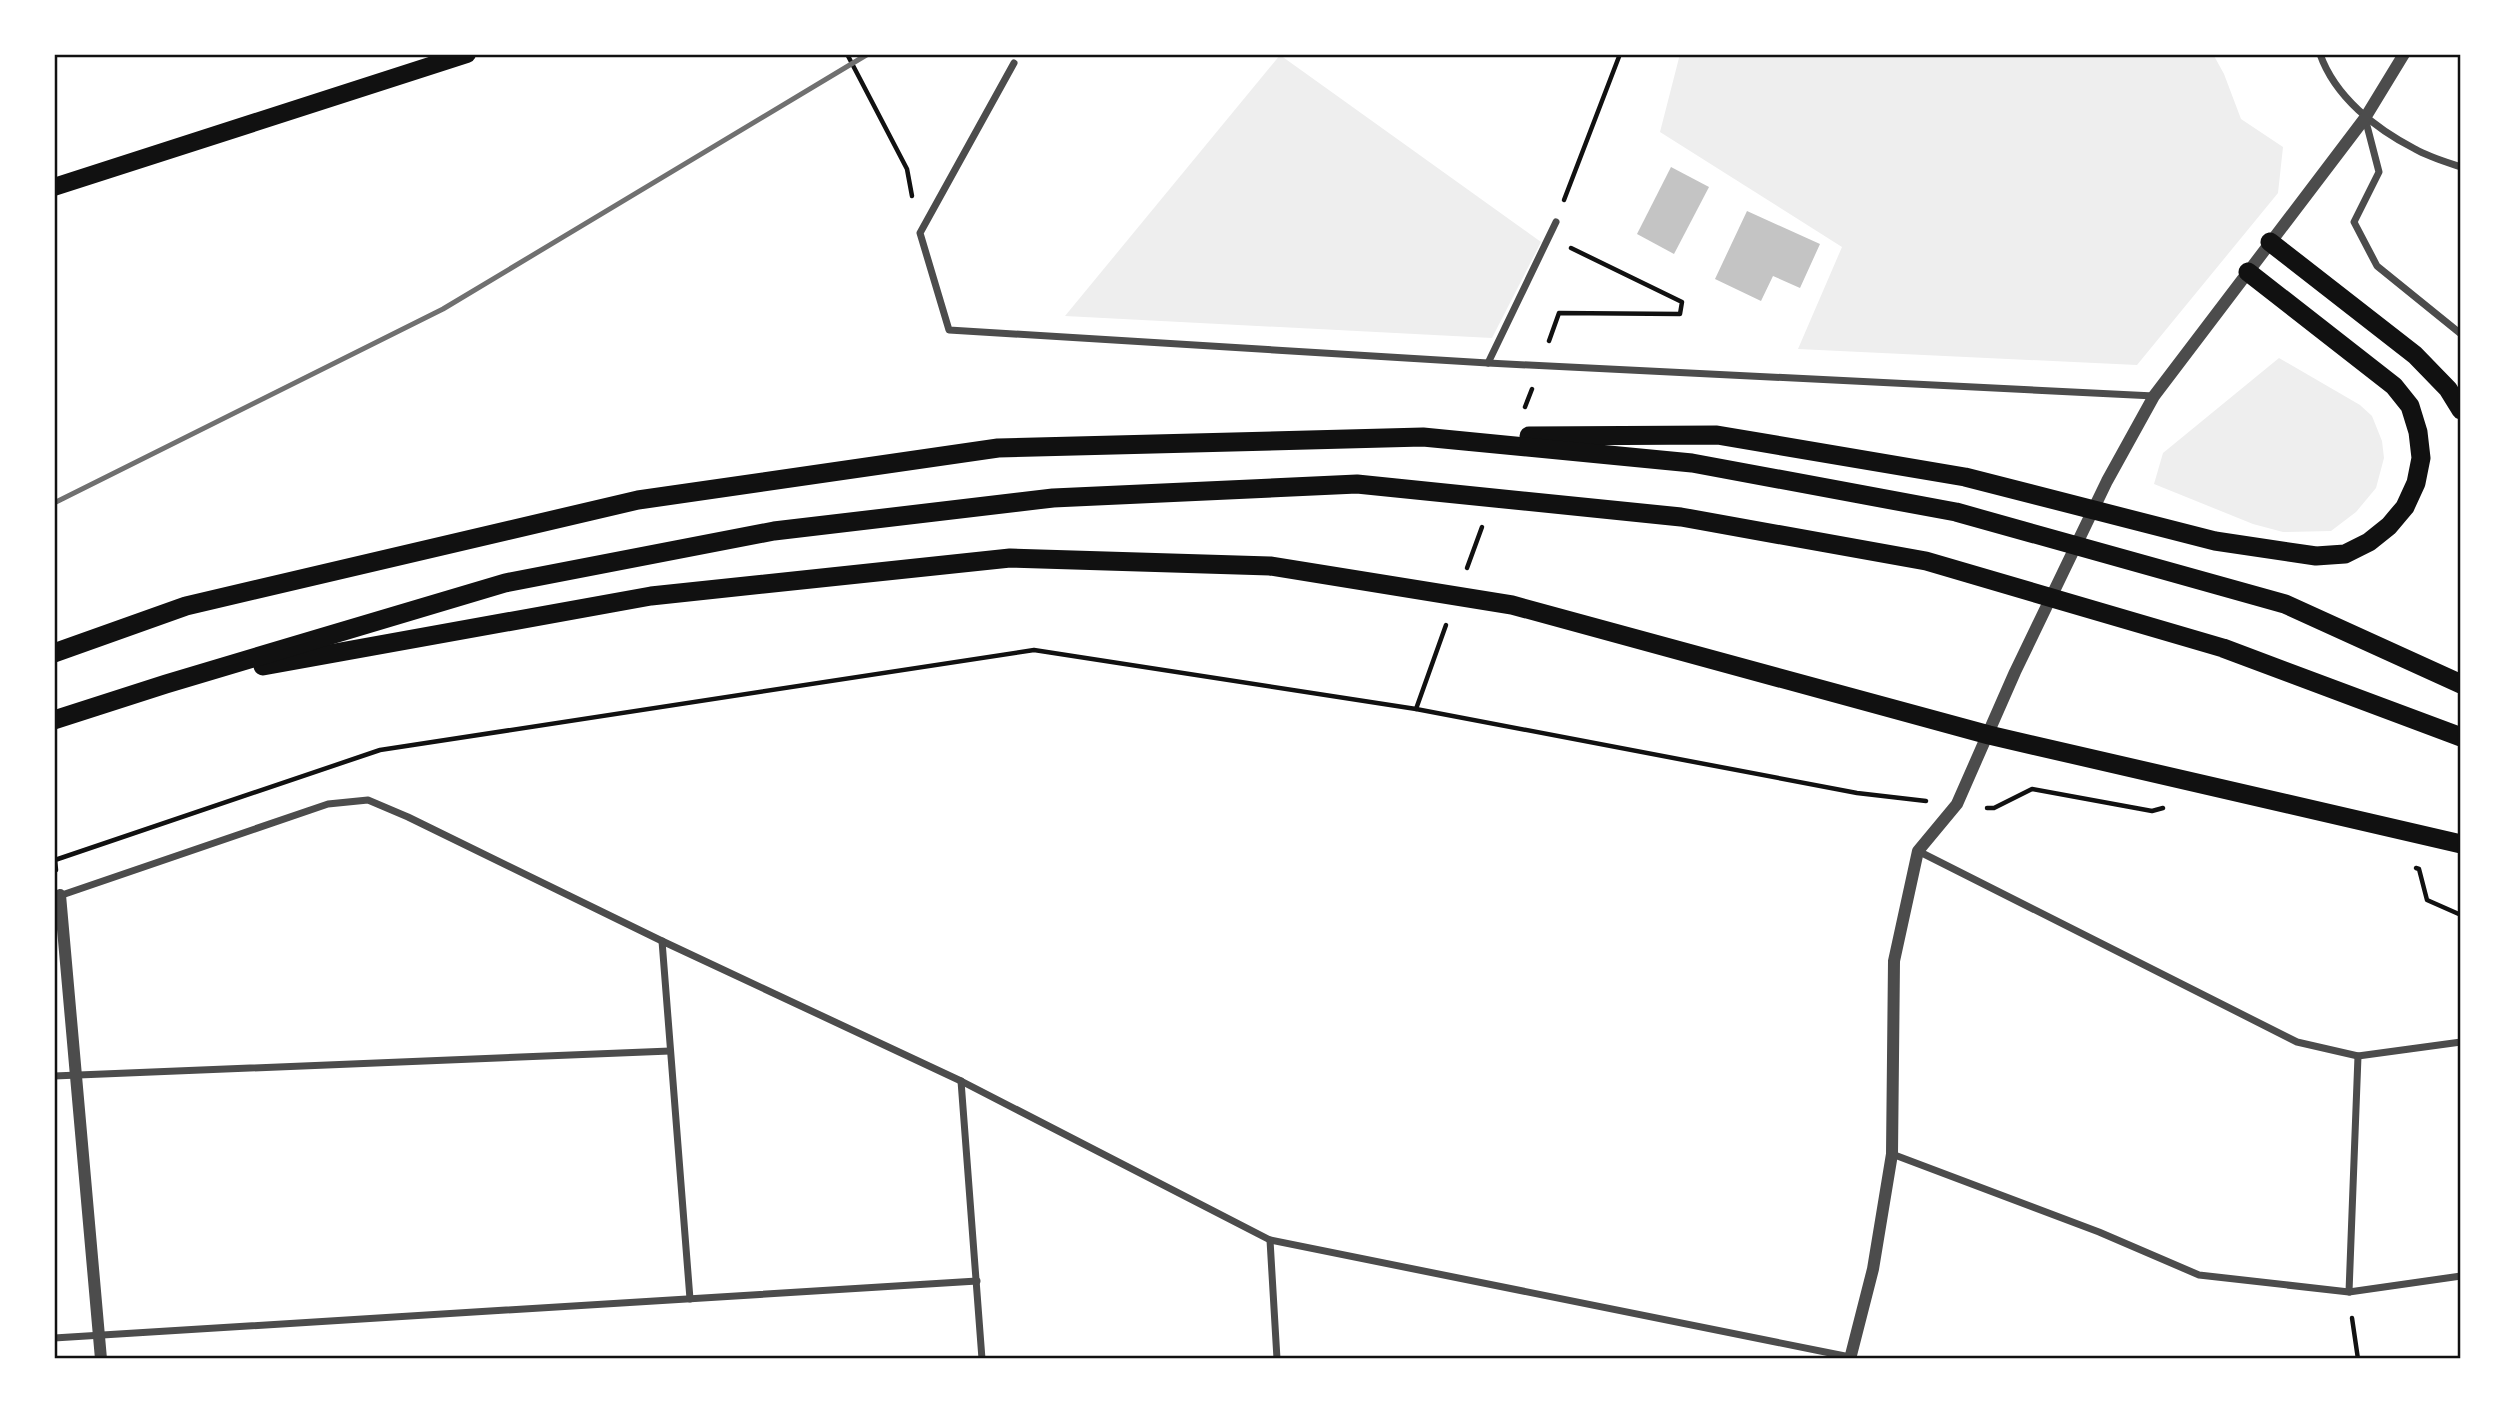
<svg xmlns="http://www.w3.org/2000/svg" width="2515" height="1413" viewBox="0 0 2515 1413" font-family="'Nunito Sans',sans-serif">
  <style>
    .green { fill: #eee }
    .building { fill: #c4c4c4 }
    .lines { fill: none; stroke-linecap: round; stroke-linejoin: round }
    .path { stroke: #111; stroke-width: 4.5 }
    .minor { stroke: #4c4c4c; stroke-width: 7 }
    .tertiary { stroke: #4c4c4c; stroke-width: 12 }
    .primary { stroke: #111; stroke-width: 18 }
    .trunk { stroke: #111; stroke-width: 19 }
    .rail { stroke: #707070; stroke-width: 5 }
    .neatline { fill: none; stroke: #111; stroke-width: 2.5 }
  </style>
  <rect width="100%" height="100%" fill="#fff"/>
  <g class="green">
    <path d="M1680,54H2213L2224,74L2241,119L2283,147L2278,193L2137,365L1798,349L1842,247L1660,132Z"/>
    <path d="M1280,55L1541,242L1492,338L1065,316Z"/>
    <path d="M2279,358L2360,405L2372,416L2382,441L2384,458L2376,488L2356,512L2331,531L2283,532L2253,524L2154,484L2163,453Z"/>
  </g>
  <g class="building">
    <path d="M1671,167L1709,187L1674,254L1637,234Z"/>
    <path d="M1747,211L1820,244L1800,288L1773,276L1761,301L1715,279Z"/>
  </g>
  <g class="lines">
    <g class="path">
      <path d="M847,54L907,169L912,196"/>
      <path d="M1564,200L1620,54"/>
      <path d="M1549,341L1559,313L1680,314L1682,302L1571,248"/>
      <path d="M1525,407L1532,389"/>
      <path d="M1467,568L1482,527"/>
      <path d="M1416,709L1446,625"/>
      <path d="M1987,808H1994L2032,789L2152,811L2163,808"/>
      <path d="M2416,868L2419,869L2427,900L2461,915"/>
      <path d="M56,870L55,860L380,750L1034,650L1416,709L1857,793L1926,801"/>
      <path d="M2352,1318L2358,1359"/>
    </g>
    <g class="minor">
      <path d="M2320,54C2335,97 2376,129 2415,149C2429,157 2446,162 2461,167"/>
      <path d="M1014,63L920,233L949,330L1488,363L2154,396"/>
      <path d="M2365,118L2379,172L2354,222L2377,266L2461,334"/>
      <path d="M1488,363L1556,222"/>
      <path d="M1918,851L2297,1042L2358,1056L2461,1042"/>
      <path d="M59,896L328,804L368,800L408,817L662,941L961,1081L1270,1240L1850,1357"/>
      <path d="M662,941L690,1299"/>
      <path d="M54,1076L670,1051"/>
      <path d="M961,1081L982,1359"/>
      <path d="M1892,1154L2099,1232L2199,1275L2349,1292L2461,1276"/>
      <path d="M1270,1240L1277,1359"/>
      <path d="M2349,1292L2358,1056"/>
      <path d="M54,1338L977,1281"/>
    </g>
    <g class="tertiary">
      <path d="M60,895L101,1359"/>
      <path d="M1850,1359L1873,1269L1892,1154L1894,961L1918,851L1957,804L2015,672L2107,481L2154,396L2365,118L2404,54"/>
    </g>
    <path class="primary" d="M54,187L467,54"/>
    <g class="trunk">
      <path d="M2270,242L2415,355L2448,389L2461,410"/>
      <path d="M1529,436L1717,435L1965,477L2215,541L2316,556L2345,554L2369,542L2389,526L2405,507L2416,483L2421,458L2418,432L2410,406L2394,386L2248,272"/>
      <path d="M54,653L186,606L638,500L998,448L1423,437L1692,463L1956,512L2285,604L2461,684"/>
      <path d="M263,666L651,596L1010,558L1270,566L1512,605L1989,735L2461,844"/>
      <path d="M54,720L166,684L505,583L774,531L1053,498L1357,484L1681,517L1926,561L2223,648L2461,737"/>
    </g>
    <path class="rail" d="M54,503L443,309L868,54"/>
  </g>
  <rect width="2515" height="1413" fill="none" stroke="#ffffff" stroke-width="112"/>
  <rect x="56" y="56" width="2403" height="1301" class="neatline"/>
</svg>
